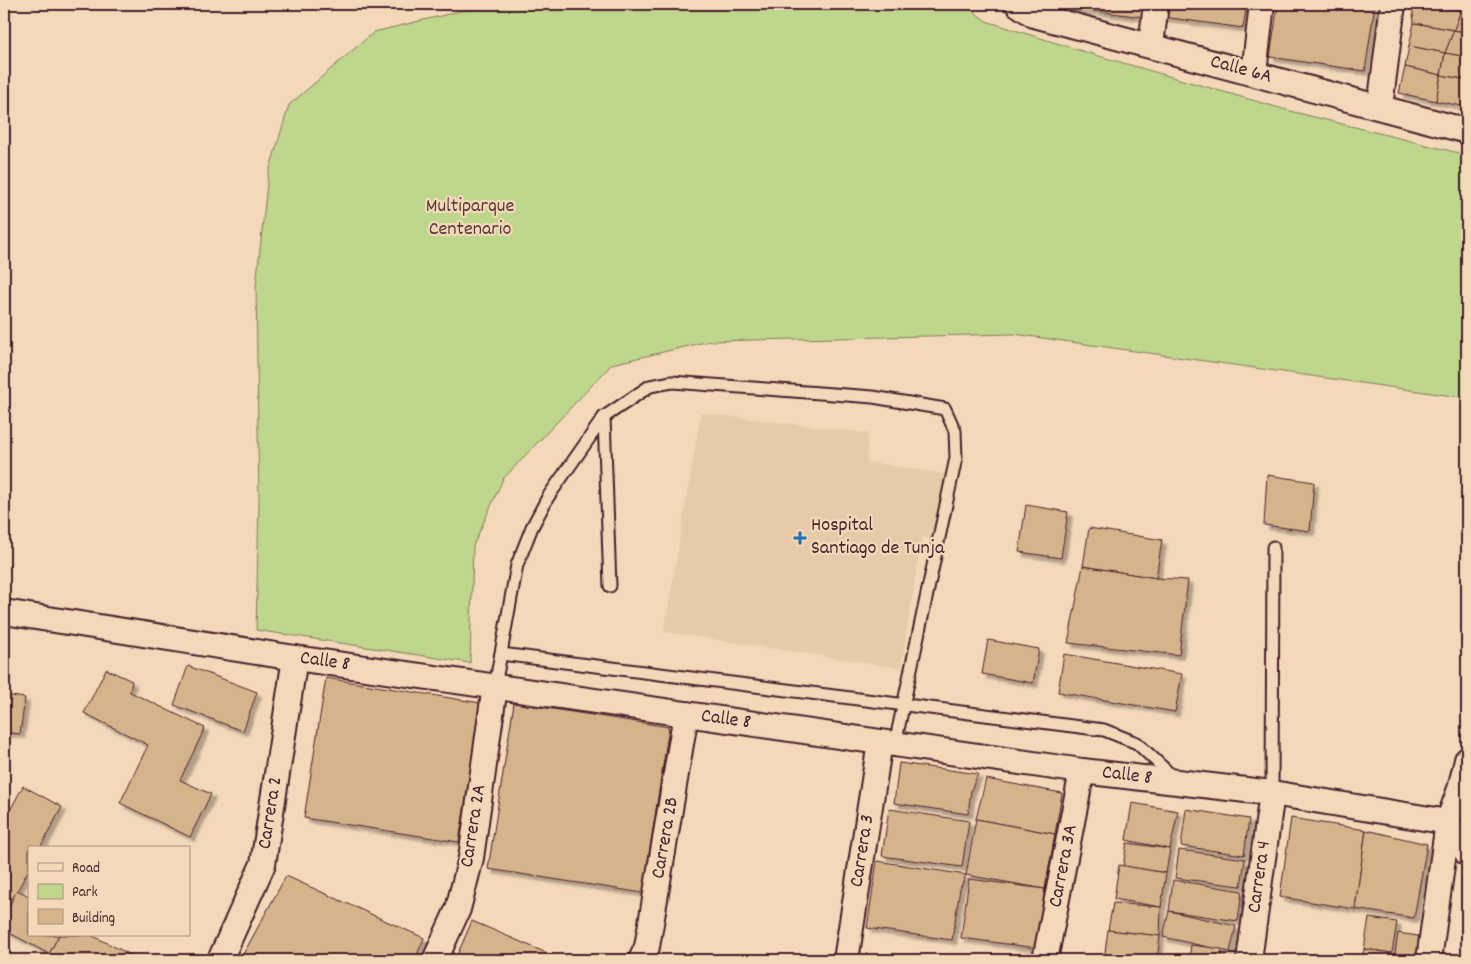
<svg xmlns="http://www.w3.org/2000/svg" width="1471" height="964" viewBox="0 0 1471 964" font-family="Dekko,sans-serif">
  <style>
    .built { fill: #e7caa9 }
    .green { fill: #bed78d; stroke: #847b5c }
    .building { fill: #d6b48b; stroke: #4a1f2b; filter: url(#shadow) }
    .lines { fill: none; stroke-linecap: round; stroke-linejoin: round }
    .service-casing { stroke: #4a1f2b; stroke-width: 15 }
    .minor-casing { stroke: #4a1f2b; stroke-width: 28 }
    .service { stroke: #f3d9ba; stroke-width: 11 }
    .minor { stroke: #f3d9ba; stroke-width: 24 }
    .poi-dot { fill: #1f6fb2; stroke: #f3d9ba; stroke-width: 2 }
    .labels { text-anchor: middle; dominant-baseline: central; stroke-width: 4.5; stroke-linejoin: round; paint-order: stroke }
    .street-label { font-size: 20px; fill: #4a1f2b; stroke: #f3d9ba }
    .park-label { font-size: 20px; fill: #5b3b3a; stroke: #f3d9ba }
    .poi-label { font-size: 20px; fill: #4a1f2b; stroke: #f3d9ba; text-anchor: start }
  </style>
  <defs>
    <filter id="shadow"><feDropShadow dx="4.5" dy="4.5" stdDeviation="1" flood-color="#0004"/></filter>
  </defs>
  <rect width="100%" height="100%" fill="#f3d9ba"/>
  <filter id="ink" filterUnits="userSpaceOnUse"><feTurbulence type="fractalNoise" baseFrequency=".02" numOctaves="2"/><feDisplacementMap in="SourceGraphic" scale="10" xChannelSelector="R" yChannelSelector="G"/><feConvolveMatrix kernelMatrix="1 2 1 2 8 2 1 2 1" color-interpolation-filters="sRGB"/></filter>
  <g filter="url(#ink)">
    <path class="built" d="M701,413L868,433L867,462L952,475L931,541L922,536L901,668L664,632Z"/>
    <path class="green" d="M516,4H964L986,21L1085,52L1290,111L1467,155V398L1014,334L710,341L612,364L503,479L473,546L470,663L256,630L259,502L256,286L268,175L289,105L374,32L461,11Z"/>
    <g class="building">
      <path d="M1045,4H1144L1142,17Z"/>
      <path d="M1158,4H1247L1243,28L1156,16Z"/>
      <path d="M1278,4H1375L1365,71L1270,57Z"/>
      <path d="M1412,4H1422L1461,10L1454,30L1414,23Z"/>
      <path d="M1422,4H1462L1461,10Z"/>
      <path d="M1461,10H1467V32L1454,30Z"/>
      <path d="M1414,23L1454,30L1445,53L1409,46Z"/>
      <path d="M1454,30L1467,33V57L1445,53Z"/>
      <path d="M1409,46L1445,53L1441,75L1405,67Z"/>
      <path d="M1445,53L1467,57V80L1441,75Z"/>
      <path d="M1405,67L1441,75L1436,101L1399,93Z"/>
      <path d="M1441,75L1467,80V107L1436,101Z"/>
      <path d="M1267,475L1314,482L1310,531L1264,525Z"/>
      <path d="M1026,505L1068,512L1061,558L1019,552Z"/>
      <path d="M1089,528L1162,540L1156,578L1083,566Z"/>
      <path d="M1083,566L1156,578L1188,580L1179,655L1068,643Z"/>
      <path d="M988,640L1039,649L1033,683L982,674Z"/>
      <path d="M1064,654L1182,674L1175,712L1058,692Z"/>
      <path d="M188,666L257,692L243,731L174,705Z"/>
      <path d="M106,669L132,681L130,692L205,728L180,780L211,794L190,837L120,803L148,745L84,713Z"/>
      <path d="M326,678L481,703L459,842L304,818Z"/>
      <path d="M4,695L25,698L20,734L4,732Z"/>
      <path d="M514,703L669,727L643,893L488,869Z"/>
      <path d="M899,763L978,774L971,790L968,814L894,803Z"/>
      <path d="M986,779L1062,793L1055,834L976,819Z"/>
      <path d="M23,786L62,807L40,848H29V869L4,916V822Z"/>
      <path d="M1132,803L1178,811L1170,849L1126,840Z"/>
      <path d="M889,809L969,821L962,867L882,856Z"/>
      <path d="M1186,809L1249,819L1244,855L1181,846Z"/>
      <path d="M1291,818L1366,830L1355,909L1280,897Z"/>
      <path d="M976,819L1055,834L1045,889L966,875Z"/>
      <path d="M1366,830L1427,844L1414,918L1355,909Z"/>
      <path d="M1127,843L1170,849L1166,873L1123,866Z"/>
      <path d="M1179,850L1245,859L1241,886L1175,878Z"/>
      <path d="M877,861L966,875L960,889L952,940L867,928Z"/>
      <path d="M1119,865L1166,873L1161,907L1114,899Z"/>
      <path d="M286,876L424,938L415,960H240Z"/>
      <path d="M969,879L1045,889L1037,948L961,938Z"/>
      <path d="M1173,880L1242,891L1238,921L1169,911Z"/>
      <path d="M17,890L29,896V935H59L49,954L4,930V916Z"/>
      <path d="M1113,903L1161,907L1160,936L1108,930Z"/>
      <path d="M1169,911L1236,926L1230,952L1163,937Z"/>
      <path d="M1369,918L1397,922L1392,953L1364,949Z"/>
      <path d="M472,921L563,960H455Z"/>
      <path d="M1108,930L1160,936L1157,960H1104Z"/>
      <path d="M1398,933L1425,937L1422,960H1394Z"/>
      <path d="M59,935H91L141,960H61L49,954Z"/>
      <path d="M1191,945L1222,949L1221,960H1189Z"/>
      <path d="M1364,949L1392,953L1391,960H1362Z"/>
    </g>
    <g class="lines">
      <defs>
        <g id="service">
          <path d="M610,586L604,417L650,386L672,382L873,397L945,409L955,431L956,458L895,744"/>
          <path d="M501,654L1104,730L1137,743L1174,778"/>
          <path d="M495,686L517,565L532,527L548,497L604,417"/>
          <path d="M1272,793L1273,547"/>
        </g>
        <g id="minor">
          <path d="M1018,4L1034,15L1467,131"/>
          <path d="M1151,45L1156,4"/>
          <path d="M1254,73L1262,4"/>
          <path d="M1380,107L1393,4"/>
          <path d="M4,612L295,658L1082,771L1272,793L1448,822"/>
          <path d="M1448,822L1467,853"/>
          <path d="M220,960L263,864L295,658"/>
          <path d="M435,960L458,909L471,858L495,686"/>
          <path d="M641,960L647,947L686,714"/>
          <path d="M846,960L880,742"/>
          <path d="M1045,960L1082,771"/>
          <path d="M1249,960L1272,793"/>
          <path d="M1429,960L1448,822L1460,789L1467,760"/>
        </g>
      </defs>
      <use href="#service" class="service-casing"/>
      <use href="#minor" class="minor-casing"/>
      <use href="#service" class="service"/>
      <use href="#minor" class="minor"/>
    </g>
  </g>
  <path class="poi-dot" d="M797.5 530.5h5v5h5v5h-5v5h-5v-5h-5v-5h5z"/>
  <g class="labels">
    <g class="street-label">
      <text transform="translate(1241 70) rotate(15)">Calle 6A</text>
      <text transform="translate(325 662) rotate(8)">Calle 8</text>
      <text transform="translate(726 720) rotate(8)">Calle 8</text>
      <text transform="translate(1127 776) rotate(7)">Calle 8</text>
      <text transform="translate(271 813) rotate(-81)">Carrera 2</text>
      <text transform="translate(474 826) rotate(-81)">Carrera 2A</text>
      <text transform="translate(666 838) rotate(-80)">Carrera 2B</text>
      <text transform="translate(863 851) rotate(-81)">Carrera 3</text>
      <text transform="translate(1064 866) rotate(-79)">Carrera 3A</text>
      <text transform="translate(1260 877) rotate(-82)">Carrera 4</text>
    </g>
    <g class="park-label">
      <text x="470" y="207">Multiparque<tspan x="470" dy="23">Centenario</tspan></text>
    </g>
    <g class="poi-label">
      <text x="811" y="526">Hospital<tspan x="811" dy="23">Santiago de Tunja</tspan></text>
    </g>
  </g>
  <rect width="1471" height="964" fill="none" stroke="#f3d9ba" stroke-width="20"/>
  <rect x="10" y="10" width="1451" height="944" fill="none" stroke="#4a1f2b" stroke-width="2" filter="url(#ink)"/>
  <rect x="28" y="846" width="162" height="90" fill="#f3d9ba" stroke="#af8f81"/>
  <rect x="38" y="863" width="25" height="8" fill="#f3d9ba" stroke="#af8f81"/>
  <text x="72" y="872" font-size="15" fill="#4a1f2b">Road</text>
  <rect x="38" y="884" width="25" height="15" fill="#bed78d" stroke="#af8f81"/>
  <text x="72" y="896" font-size="15" fill="#4a1f2b">Park</text>
  <rect x="38" y="909" width="25" height="15" fill="#d6b48b" stroke="#af8f81"/>
  <text x="72" y="922" font-size="15" fill="#4a1f2b">Building</text>
</svg>
